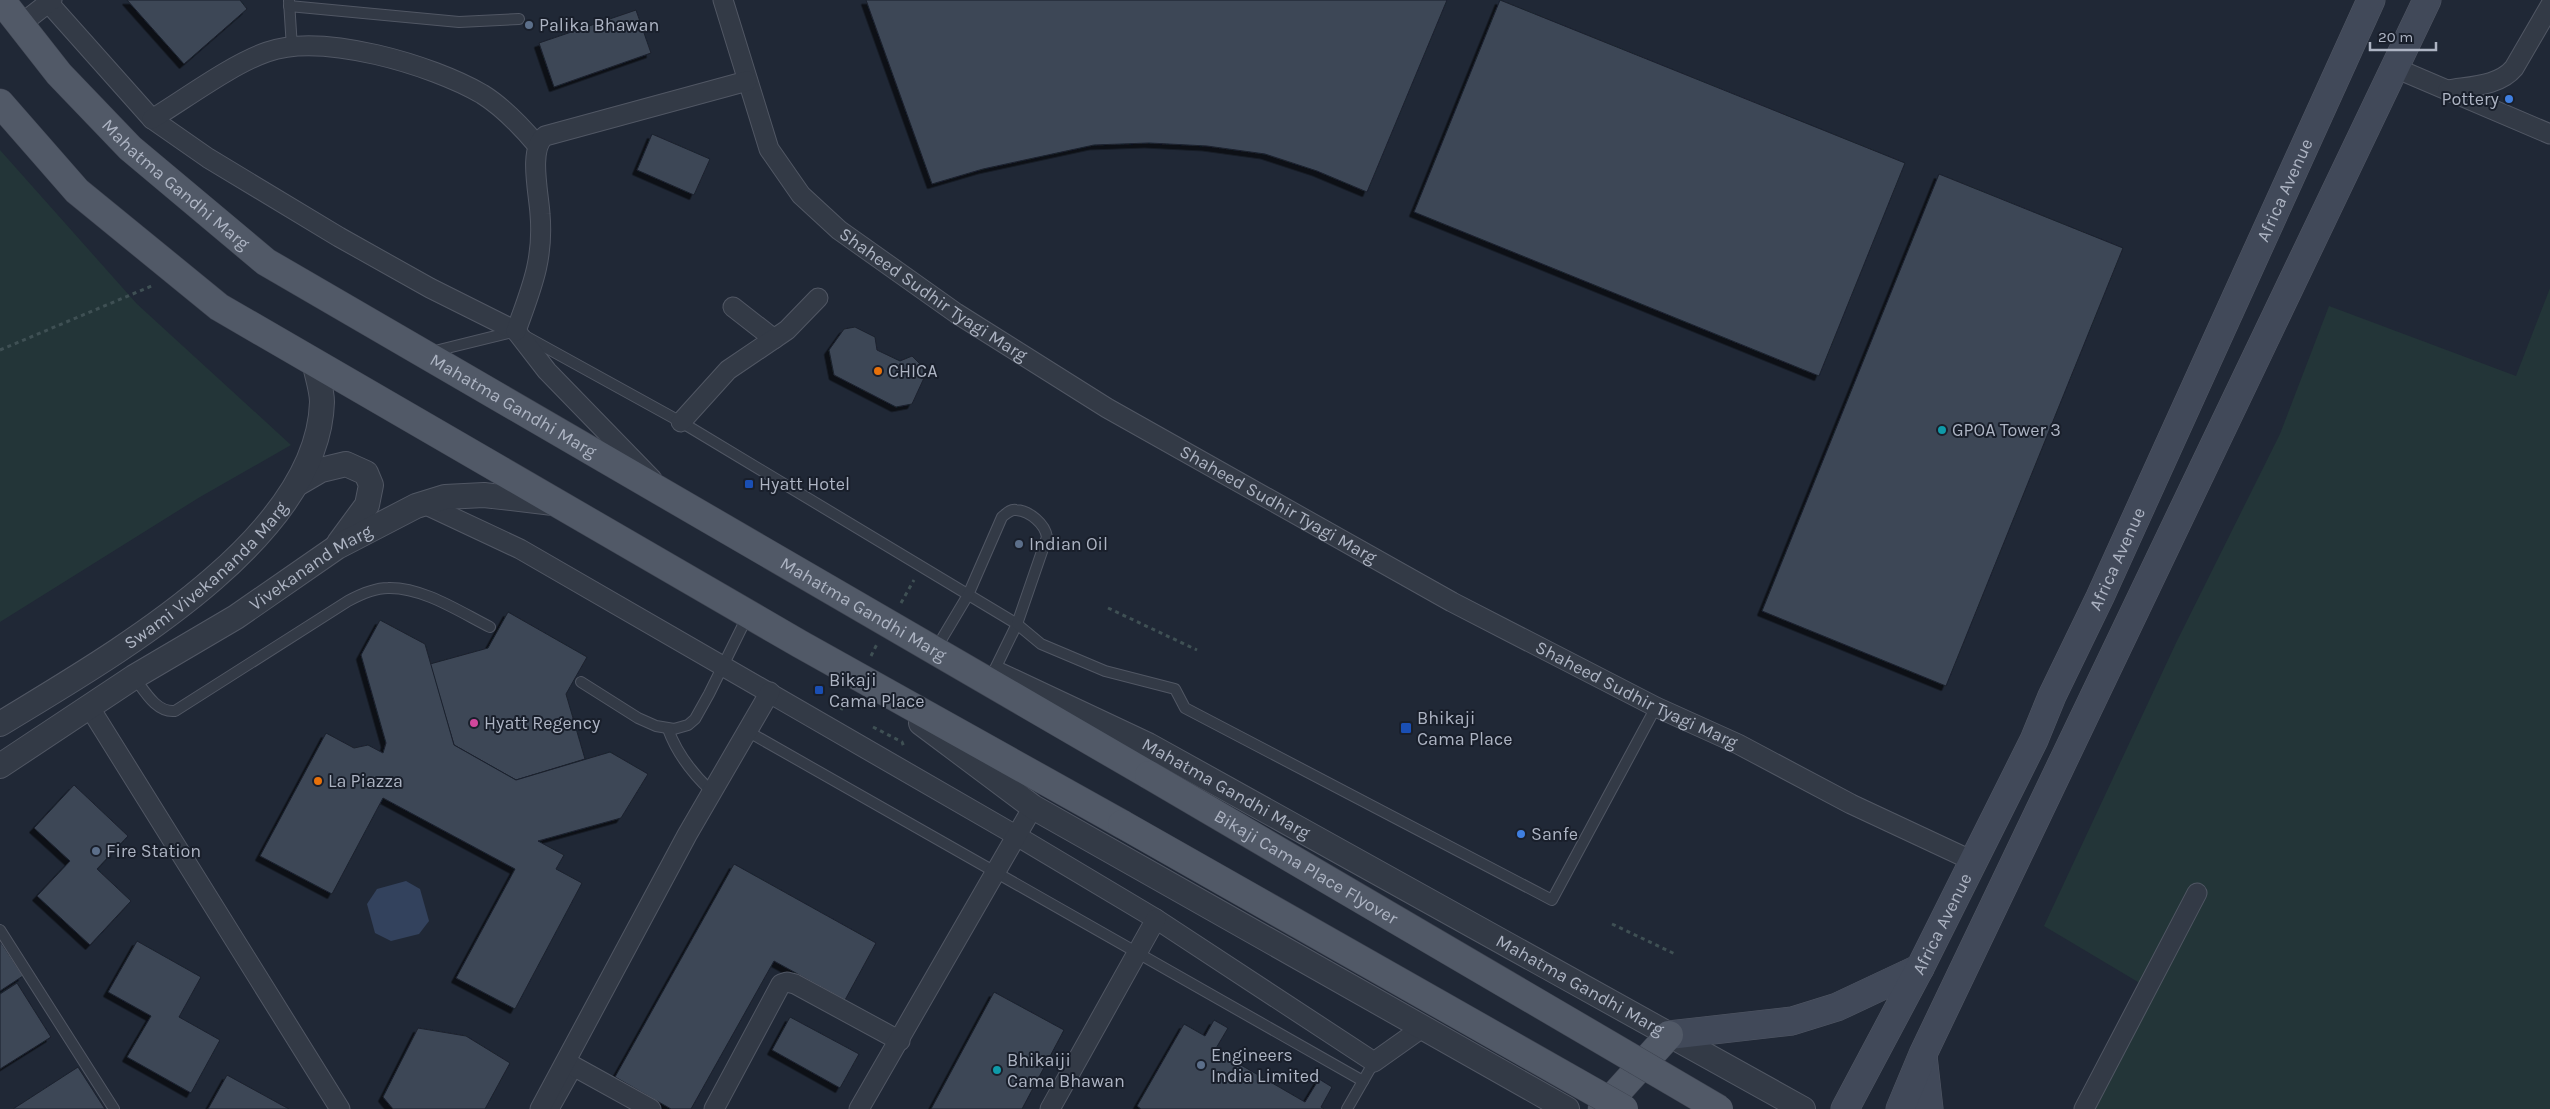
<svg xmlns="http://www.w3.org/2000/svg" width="2550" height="1109" viewBox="0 0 2550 1109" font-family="Karla,sans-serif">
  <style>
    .green { fill: #233538 }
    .water { fill: #33425d }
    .building { fill: #3c4656; stroke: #1b212d; filter: url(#shadow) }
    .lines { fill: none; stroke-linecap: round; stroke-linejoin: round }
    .service-casing { stroke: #515764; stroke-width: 12 }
    .minor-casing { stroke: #515764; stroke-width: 21 }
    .tertiary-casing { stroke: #515764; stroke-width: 26 }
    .secondary-casing { stroke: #515764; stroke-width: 29 }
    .primary-casing { stroke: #3d4350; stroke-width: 29 }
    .path { stroke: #3f5054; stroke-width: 3; stroke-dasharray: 4 4; stroke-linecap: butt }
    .service { stroke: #333a46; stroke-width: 10 }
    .minor { stroke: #333a46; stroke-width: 19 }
    .tertiary { stroke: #333a46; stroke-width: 24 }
    .secondary { stroke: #414959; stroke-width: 28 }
    .primary { stroke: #515967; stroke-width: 28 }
    .primary-bridge-casing { stroke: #3d4350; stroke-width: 29; stroke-linecap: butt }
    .primary-bridge { stroke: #515967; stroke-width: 28 }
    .service-dot { fill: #5c6f8a; stroke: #191f2b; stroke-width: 2 }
    .shop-dot { fill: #3f7fe0; stroke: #191f2b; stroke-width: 2 }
    .food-dot { fill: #e8710a; stroke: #191f2b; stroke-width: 2 }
    .culture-dot { fill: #0f9aa8; stroke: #191f2b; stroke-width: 2 }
    .transit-dot { fill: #1a4fb4; stroke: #191f2b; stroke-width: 2 }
    .hotel-dot { fill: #d1479c; stroke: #191f2b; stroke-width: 2 }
    .labels { text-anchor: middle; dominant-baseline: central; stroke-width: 4; stroke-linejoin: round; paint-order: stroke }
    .poi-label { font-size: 18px; fill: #adb4c3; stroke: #191f2b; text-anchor: start }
    .street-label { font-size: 18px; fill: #adb4c3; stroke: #191f2b }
  </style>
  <defs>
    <filter id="shadow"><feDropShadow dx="-4.5" dy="4.5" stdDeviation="0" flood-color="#0009"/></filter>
  </defs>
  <rect width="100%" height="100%" fill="#202836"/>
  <g class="green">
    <path d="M0,150L137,304L291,445L200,497L0,622Z"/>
    <path d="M2550,288V1109H2092L2143,985L2044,926L2176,643L2280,434L2329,306L2516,376Z"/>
  </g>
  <path class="water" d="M406,881L420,889L429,921L419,934L391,941L375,933L367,904L377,889Z"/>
  <g class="building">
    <path d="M127,0H240L247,9L184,64Z"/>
    <path d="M866,0H1447L1367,192L1317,171L1265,154L1207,146L1149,143L1094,145L983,169L932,184Z"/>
    <path d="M1500,0L1905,163L1819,376L1414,212Z"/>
    <path d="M636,10L651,53L554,87L539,43Z"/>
    <path d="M652,134L710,159L694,195L637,170Z"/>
    <path d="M1939,174L2123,248L1946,686L1762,611Z"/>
    <path d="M855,327L875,337L877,350L900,361L912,356L923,367L924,378L912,404L896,407L834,375L829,350L844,329Z"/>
    <path d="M508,612L587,657L566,694L585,759L516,780L454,745L430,664L488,648Z"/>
    <path d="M380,620L425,644L454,745L516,780L610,752L648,774L621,818L538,841L564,855L556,869L582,883L515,1009L456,978L515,869L383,798L332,894L260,856L326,733L354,748L368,745L383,753L386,743L361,655Z"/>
    <path d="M74,785L128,836L97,869L131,901L90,945L37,896L70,861L34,828Z"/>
    <path d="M734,864L876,943L845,1000L774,961L691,1109H671L615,1077Z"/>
    <path d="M0,941L23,976L0,991Z"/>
    <path d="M137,941L201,977L179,1017L220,1040L191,1093L127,1057L151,1016L108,992Z"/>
    <path d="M17,983L51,1037L0,1069V994Z"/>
    <path d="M994,992L1064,1030L1022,1109H931Z"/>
    <path d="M790,1017L859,1054L840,1088L772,1050Z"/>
    <path d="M1214,1020L1228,1028L1215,1050L1305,1102L1319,1079L1332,1087L1321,1107L1324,1109H1141L1137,1106L1184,1024L1205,1036Z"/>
    <path d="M418,1028L466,1036L510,1063L485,1109H393L383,1097Z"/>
    <path d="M78,1067L105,1109H13Z"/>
    <path d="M227,1075L289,1109H208Z"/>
  </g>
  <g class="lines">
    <defs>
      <g id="service">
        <path d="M289,1L292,48"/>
        <path d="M289,6L459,22L519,19"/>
        <path d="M431,352L516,331L681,422L1017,624L993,673"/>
        <path d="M937,647L968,595L1002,517C1006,514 1010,509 1016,510C1030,511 1045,524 1047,537L1017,624L1041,644L1105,671L1175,689L1185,708L1552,900L1656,707"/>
        <path d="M134,677C144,690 156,713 175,711L348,601C361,594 374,588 388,588C423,587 460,612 490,627"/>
        <path d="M581,682L638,718L656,726L674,729L688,725L695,719L709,694L748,615"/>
        <path d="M668,729C677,754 692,773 711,791"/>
        <path d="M747,731L1363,1081"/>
        <path d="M0,930L114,1109"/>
        <path d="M554,1109L577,1068"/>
        <path d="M1347,1109L1374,1062"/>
      </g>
      <g id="minor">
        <path d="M46,0L152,119L208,158L339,237L430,288L516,331L547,371L652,479"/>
        <path id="s1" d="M723,0L769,149L801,195L839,230L956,313L1107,408L1452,602L1656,707L1738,744L1851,804L1975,862"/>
        <path d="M21,24L52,0"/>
        <path d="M2393,67L2550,134"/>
        <path d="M2448,90C2471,86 2499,86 2514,68L2550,6"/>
        <path d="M152,119C185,99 232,64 267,52C322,32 432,65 482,94C503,107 521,126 537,145"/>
        <path d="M733,307L774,339"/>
        <path d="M516,331C531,289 544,260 540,214C539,194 528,149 545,136L747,81"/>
        <path d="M681,422L728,370L787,330L818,298"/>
        <path d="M424,504L520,549L1017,836L1156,919L1374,1062L1422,1028"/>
        <path d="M90,708L340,1109"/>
        <path d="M566,1062L651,1109"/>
        <path d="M540,1109L687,835L770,692"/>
        <path d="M714,1109L781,984L787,982L795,984L900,1041"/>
        <path d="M859,1109L1033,807"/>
        <path d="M1050,1109L1156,919"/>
        <path d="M2084,1109L2197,893"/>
      </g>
      <g id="tertiary">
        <path d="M297,484L321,470L346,464L366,473L371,485L367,505L339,543"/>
        <path id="s2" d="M999,675L1148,745L1803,1109"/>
        <path d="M921,723L1033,807L1567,1109"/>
        <path id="s3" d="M0,724C106,659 318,541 322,402C322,390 317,376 315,365"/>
        <path id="s4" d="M0,766L134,677L236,617L337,547L416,506L445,497L484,495L553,503"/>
      </g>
      <g id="secondary">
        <path d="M1669,1035L1792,1021L1837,1007L1920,968"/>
        <path d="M1923,1056L1929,1109"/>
        <path id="s5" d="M1845,1109L1920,968L2034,740L2052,696L2100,597L2371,0"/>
        <path d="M1900,1109L1923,1054L2427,0"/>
      </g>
      <g id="primary">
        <path id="s6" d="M1,0L59,74L130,148L266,262L1149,775"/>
        <path d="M0,103L77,191L219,307L800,644L1122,824"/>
        <path d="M1602,1109L1669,1035"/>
      </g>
    </defs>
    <use href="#service" class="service-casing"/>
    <use href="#minor" class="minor-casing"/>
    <use href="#tertiary" class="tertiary-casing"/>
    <use href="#secondary" class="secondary-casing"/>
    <use href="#primary" class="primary-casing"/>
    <g class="path">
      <path d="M0,350L154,285"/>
      <path d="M901,603L914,580"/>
      <path d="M1108,608L1197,650"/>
      <path d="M871,656L877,644"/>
      <path d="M841,710L847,698"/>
      <path d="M873,727L902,742L904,747"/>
      <path d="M1612,924L1675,954"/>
    </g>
    <use href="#service" class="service"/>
    <use href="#minor" class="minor"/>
    <use href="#tertiary" class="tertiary"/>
    <use href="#secondary" class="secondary"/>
    <use href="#primary" class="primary"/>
    <defs>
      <g id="primary-bridge">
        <path id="s7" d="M1149,775L1719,1109"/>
        <path d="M1122,824L1624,1109"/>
      </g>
    </defs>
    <use href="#primary-bridge" class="primary-bridge-casing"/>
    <use href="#primary-bridge" class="primary-bridge"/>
  </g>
  <g class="service-dot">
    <circle cx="529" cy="25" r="5"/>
    <circle cx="1019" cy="544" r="5"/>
    <circle cx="96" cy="851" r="5"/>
    <circle cx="1201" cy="1065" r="5"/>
  </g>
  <g class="shop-dot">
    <circle cx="2509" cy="99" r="5"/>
    <circle cx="1521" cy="834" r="5"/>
  </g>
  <g class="food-dot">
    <circle cx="878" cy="371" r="5"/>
    <circle cx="318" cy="781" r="5"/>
  </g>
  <g class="culture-dot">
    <circle cx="1942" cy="430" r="5"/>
    <circle cx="997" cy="1070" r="5"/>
  </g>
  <g class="transit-dot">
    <rect x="744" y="479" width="10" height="10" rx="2.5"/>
    <rect x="814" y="685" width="10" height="10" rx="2.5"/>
    <rect x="1400" y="722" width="12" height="12" rx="2.5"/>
  </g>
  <circle class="hotel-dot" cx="474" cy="723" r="5"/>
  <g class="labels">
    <g class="poi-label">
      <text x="539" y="25">Palika Bhawan</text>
      <text x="2499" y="99" text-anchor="end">Pottery</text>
      <text x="888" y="371">CHICA</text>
      <text x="1952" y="430">GPOA Tower 3</text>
      <text x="759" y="484">Hyatt Hotel</text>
      <text x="1029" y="544">Indian Oil</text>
      <text x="829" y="680">Bikaji<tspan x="829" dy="21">Cama Place</tspan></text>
      <text x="1417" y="718">Bhikaji<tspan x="1417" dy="21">Cama Place</tspan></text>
      <text x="484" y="723">Hyatt Regency</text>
      <text x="328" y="781">La Piazza</text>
      <text x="1531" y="834">Sanfe</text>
      <text x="106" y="851">Fire Station</text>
      <text x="1211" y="1055">Engineers<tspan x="1211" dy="21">India Limited</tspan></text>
      <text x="1007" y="1060">Bhikaiji<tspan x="1007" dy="21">Cama Bhawan</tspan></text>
    </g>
    <g class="street-label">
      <text stroke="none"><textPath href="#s6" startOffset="255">Mahatma Gandhi Marg</textPath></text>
      <text stroke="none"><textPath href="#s5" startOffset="1019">Africa Avenue</textPath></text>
      <text stroke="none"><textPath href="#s1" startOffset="378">Shaheed Sudhir Tyagi Marg</textPath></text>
      <text stroke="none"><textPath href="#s6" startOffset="660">Mahatma Gandhi Marg</textPath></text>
      <text stroke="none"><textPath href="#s1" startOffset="782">Shaheed Sudhir Tyagi Marg</textPath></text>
      <text stroke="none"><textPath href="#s5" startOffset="614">Africa Avenue</textPath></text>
      <text stroke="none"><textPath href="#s4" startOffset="369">Vivekanand Marg</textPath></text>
      <text stroke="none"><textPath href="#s3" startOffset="255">Swami Vivekananda Marg</textPath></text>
      <text stroke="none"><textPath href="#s6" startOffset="1065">Mahatma Gandhi Marg</textPath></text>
      <text stroke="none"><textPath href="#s1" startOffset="1188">Shaheed Sudhir Tyagi Marg</textPath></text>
      <text stroke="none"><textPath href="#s2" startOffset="254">Mahatma Gandhi Marg</textPath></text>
      <text stroke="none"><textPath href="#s7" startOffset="182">Bikaji Cama Place Flyover</textPath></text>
      <text stroke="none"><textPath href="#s5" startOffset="209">Africa Avenue</textPath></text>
      <text stroke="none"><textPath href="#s2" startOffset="659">Mahatma Gandhi Marg</textPath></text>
    </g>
  </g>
  <path d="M2370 42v8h66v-8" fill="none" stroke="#adb4c3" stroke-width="2.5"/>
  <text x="2378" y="42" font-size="15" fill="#adb4c3" stroke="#191f2b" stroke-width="4" paint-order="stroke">20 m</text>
</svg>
